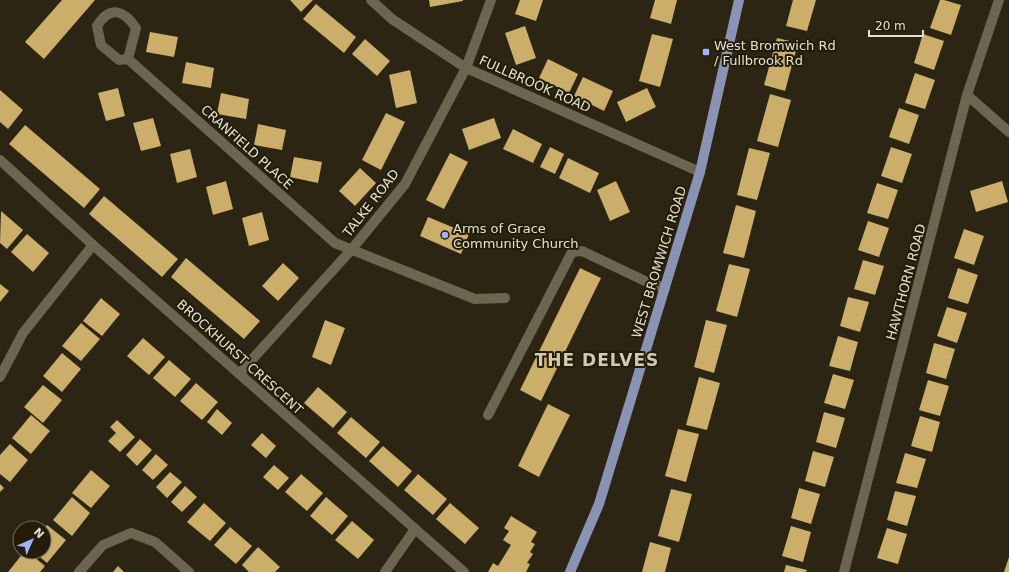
<svg xmlns="http://www.w3.org/2000/svg" width="1009" height="572" viewBox="0 0 1009 572" font-family="'DejaVu Sans',sans-serif">
  <style>
    .building { fill: #caae69 }
    .lines { fill: none; stroke-linecap: round; stroke-linejoin: round }
    .service { stroke: #6d6550; stroke-width: 10 }
    .minor { stroke: #6d6550; stroke-width: 10 }
    .primary { stroke: #8b93b4; stroke-width: 10 }
    .poi-dot { fill: #a0b3fd; stroke: #231c09; stroke-width: 1.5 }
    .labels { text-anchor: middle; dominant-baseline: central; stroke-width: 4; stroke-linejoin: round; paint-order: stroke }
    .poi-label { font-size: 13px; fill: #e4dfd4; stroke: #231c09; text-anchor: start }
    .street-label { font-size: 13px; fill: #e4dfd4; stroke: #231c09 }
    .district-label { font-size: 17px; font-weight: bold; letter-spacing: 1px; fill: #d3c9b2; stroke: #231c09 }
  </style>
  <rect width="100%" height="100%" fill="#2d2513"/>
  <g class="building">
    <path d="M62,0H95L44,59L25,42Z"/>
    <path d="M290,0H313L301,12Z"/>
    <path d="M429,0H463V1L430,7Z"/>
    <path d="M520,0H543L536,21L515,14Z"/>
    <path d="M655,0H677L671,24L650,18Z"/>
    <path d="M793,0H816L807,31L786,26Z"/>
    <path d="M940,0H944L961,5L951,35L930,28Z"/>
    <path d="M316,4L356,37L344,53L303,19Z"/>
    <path d="M525,26L536,58L516,65L505,33Z"/>
    <path d="M150,32L178,37L174,57L146,52Z"/>
    <path d="M652,34L673,39L660,87L639,81Z"/>
    <path d="M923,34L944,41L934,70L914,63Z"/>
    <path d="M777,38L798,43L785,91L764,85Z"/>
    <path d="M365,39L390,61L377,76L352,54Z"/>
    <path d="M548,59L578,74L569,93L539,78Z"/>
    <path d="M186,62L214,68L211,88L182,83Z"/>
    <path d="M410,70L417,103L396,108L389,75Z"/>
    <path d="M915,73L935,80L925,109L905,103Z"/>
    <path d="M583,77L613,91L604,111L574,96Z"/>
    <path d="M118,88L125,116L106,121L98,93Z"/>
    <path d="M647,88L656,107L626,122L617,102Z"/>
    <path d="M0,90L23,110L8,129L0,122Z"/>
    <path d="M221,93L249,99L246,119L217,114Z"/>
    <path d="M770,94L791,100L778,147L757,141Z"/>
    <path d="M899,108L919,115L909,144L889,137Z"/>
    <path d="M386,113L405,122L381,170L362,160Z"/>
    <path d="M153,118L161,146L141,151L133,123Z"/>
    <path d="M494,118L501,138L469,150L462,129Z"/>
    <path d="M258,124L286,130L282,150L254,145Z"/>
    <path d="M25,125L100,189L84,208L9,144Z"/>
    <path d="M513,129L542,144L533,163L503,149Z"/>
    <path d="M550,147L564,154L555,174L540,167Z"/>
    <path d="M891,147L912,154L902,183L881,176Z"/>
    <path d="M749,148L770,153L757,200L737,195Z"/>
    <path d="M190,149L197,177L177,183L170,154Z"/>
    <path d="M450,153L468,162L444,209L426,200Z"/>
    <path d="M294,157L322,162L318,183L290,177Z"/>
    <path d="M568,158L599,173L590,193L559,178Z"/>
    <path d="M360,168L376,183L355,206L339,191Z"/>
    <path d="M226,181L233,209L213,215L206,187Z"/>
    <path d="M616,181L630,212L610,221L597,190Z"/>
    <path d="M1002,181L1008,202L976,212L970,191Z"/>
    <path d="M877,183L898,190L888,219L867,213Z"/>
    <path d="M104,196L178,259L162,277L89,214Z"/>
    <path d="M736,205L756,211L744,258L723,253Z"/>
    <path d="M1,211L23,230L7,249L0,243Z"/>
    <path d="M262,212L269,240L249,246L242,218Z"/>
    <path d="M428,217L469,234L461,254L420,236Z"/>
    <path d="M868,221L889,228L879,257L858,250Z"/>
    <path d="M964,229L984,236L974,265L954,258Z"/>
    <path d="M27,234L49,253L33,272L11,252Z"/>
    <path d="M186,258L260,321L244,339L171,277Z"/>
    <path d="M863,260L884,266L875,295L854,289Z"/>
    <path d="M283,263L299,278L278,301L262,286Z"/>
    <path d="M729,264L750,269L737,317L716,311Z"/>
    <path d="M580,268L601,278L541,401L520,390Z"/>
    <path d="M958,268L978,275L968,304L948,298Z"/>
    <path d="M0,284L9,291L0,302Z"/>
    <path d="M848,297L869,302L860,332L840,326Z"/>
    <path d="M101,298L120,314L102,336L83,321Z"/>
    <path d="M947,307L967,313L957,343L937,336Z"/>
    <path d="M325,320L345,328L331,365L312,357Z"/>
    <path d="M706,320L727,325L714,373L694,367Z"/>
    <path d="M81,323L100,339L81,361L62,346Z"/>
    <path d="M838,336L858,342L850,371L829,366Z"/>
    <path d="M143,338L165,357L149,375L127,356Z"/>
    <path d="M934,343L955,349L946,379L926,373Z"/>
    <path d="M62,353L81,369L62,392L43,376Z"/>
    <path d="M169,360L191,379L175,397L153,378Z"/>
    <path d="M833,374L854,380L845,409L824,403Z"/>
    <path d="M699,377L720,383L707,430L686,425Z"/>
    <path d="M928,380L949,386L940,416L919,410Z"/>
    <path d="M196,383L218,402L202,420L180,401Z"/>
    <path d="M43,385L62,400L43,423L24,407Z"/>
    <path d="M318,387L347,412L333,428L304,403Z"/>
    <path d="M548,404L570,415L539,477L518,466Z"/>
    <path d="M217,409L232,423L222,435L207,422Z"/>
    <path d="M824,412L845,418L836,448L816,442Z"/>
    <path d="M31,415L50,431L31,454L12,438Z"/>
    <path d="M920,416L940,422L932,452L911,446Z"/>
    <path d="M351,417L380,442L366,458L337,433Z"/>
    <path d="M117,420L135,437L120,452L108,441L116,433L110,427Z"/>
    <path d="M678,429L699,434L686,482L665,476Z"/>
    <path d="M262,433L276,446L266,458L251,445Z"/>
    <path d="M140,439L152,450L137,466L126,455Z"/>
    <path d="M10,444L28,460L10,482L0,474V455Z"/>
    <path d="M383,446L412,471L398,487L369,461Z"/>
    <path d="M813,451L834,457L825,487L805,481Z"/>
    <path d="M905,453L926,459L917,488L896,483Z"/>
    <path d="M156,454L168,465L153,480L142,470Z"/>
    <path d="M274,465L289,478L278,490L263,477Z"/>
    <path d="M91,470L110,486L91,508L72,493Z"/>
    <path d="M170,472L182,482L167,498L156,487Z"/>
    <path d="M301,474L323,493L307,511L285,492Z"/>
    <path d="M418,474L447,499L433,515L404,490Z"/>
    <path d="M0,484L4,488L0,492Z"/>
    <path d="M185,486L197,497L182,512L171,502Z"/>
    <path d="M799,488L820,494L811,524L791,518Z"/>
    <path d="M671,489L692,494L679,542L658,536Z"/>
    <path d="M895,491L916,496L907,526L887,520Z"/>
    <path d="M72,497L90,513L72,536L53,520Z"/>
    <path d="M326,497L348,516L332,535L310,516Z"/>
    <path d="M204,503L226,523L210,541L187,522Z"/>
    <path d="M450,503L479,528L465,544L436,519Z"/>
    <path d="M511,516L537,532L531,542L535,544L530,552L533,554L527,563L530,564L526,572H488L493,563L498,566L511,545L503,540L509,531L504,528Z"/>
    <path d="M352,521L374,540L358,559L335,540Z"/>
    <path d="M47,525L66,540L47,563L34,552H44V528Z"/>
    <path d="M791,526L811,532L803,562L782,556Z"/>
    <path d="M230,527L252,546L236,564L214,545Z"/>
    <path d="M887,528L907,534L898,564L877,558Z"/>
    <path d="M650,542L671,548L665,572H642Z"/>
    <path d="M258,547L280,567L275,572H249L242,565Z"/>
    <path d="M24,552H28L45,566L40,572H8Z"/>
    <path d="M1009,557V572H1004Z"/>
    <path d="M786,565L807,570L806,572H784Z"/>
    <path d="M118,566L124,572H113Z"/>
  </g>
  <g class="lines">
    <path class="service" d="M385,572L415,529"/>
    <g class="minor">
      <path d="M371,0L392,19L466,68L700,172"/>
      <path d="M128,59L136,28C124,10 110,5 97,26L101,45L119,60L128,59L335,243L475,299L505,298"/>
      <path d="M967,95L1009,132"/>
      <path d="M0,160L93,245L464,572"/>
      <path d="M239,374L352,249L405,184L466,68L491,0"/>
      <path d="M0,377L23,333L93,245"/>
      <path d="M488,415L572,252L582,251L645,281L665,288"/>
      <path d="M79,572L103,545L131,533L155,542L189,572"/>
      <path d="M844,572L967,95L999,0"/>
    </g>
    <path class="primary" d="M570,572L599,504L700,172L739,0"/>
  </g>
  <g class="poi-dot">
    <rect x="702" y="48" width="8" height="8" rx="2"/>
    <circle cx="445" cy="235" r="4"/>
  </g>
  <g class="labels">
    <g class="poi-label">
      <text x="714" y="45">West Bromwich Rd<tspan x="714" dy="15">/ Fullbrook Rd</tspan></text>
      <text x="453" y="228">Arms of Grace<tspan x="453" dy="15">Community Church</tspan></text>
    </g>
    <g class="street-label">
      <text transform="translate(535 84) rotate(24)">FULLBROOK ROAD</text>
      <text transform="translate(247 147) rotate(42)">CRANFIELD PLACE</text>
      <text transform="translate(371 203) rotate(-52)">TALKE ROAD</text>
      <text transform="translate(659 262) rotate(-73)">WEST BROMWICH ROAD</text>
      <text transform="translate(906 282) rotate(-75)">HAWTHORN ROAD</text>
      <text transform="translate(240 357) rotate(42)">BROCKHURST CRESCENT</text>
    </g>
    <g class="district-label">
      <text x="597" y="360">THE DELVES</text>
    </g>
  </g>
  <g transform="translate(32 540) rotate(45)"><circle r="19" fill="#231c09" stroke="#706a5a"/>
  <path d="M0-3L7 15L0 10L-7 15Z" fill="#a0b3fd"/>
  <text y="-6" font-size="11" font-weight="bold" text-anchor="middle" fill="#e4dfd4">N</text>
  </g>
  <path d="M869 30v6h54v-6" fill="none" stroke="#e4dfd4" stroke-width="2"/>
  <text x="875" y="30" font-size="12" fill="#e4dfd4" stroke="#231c09" stroke-width="3" paint-order="stroke">20 m</text>
</svg>
